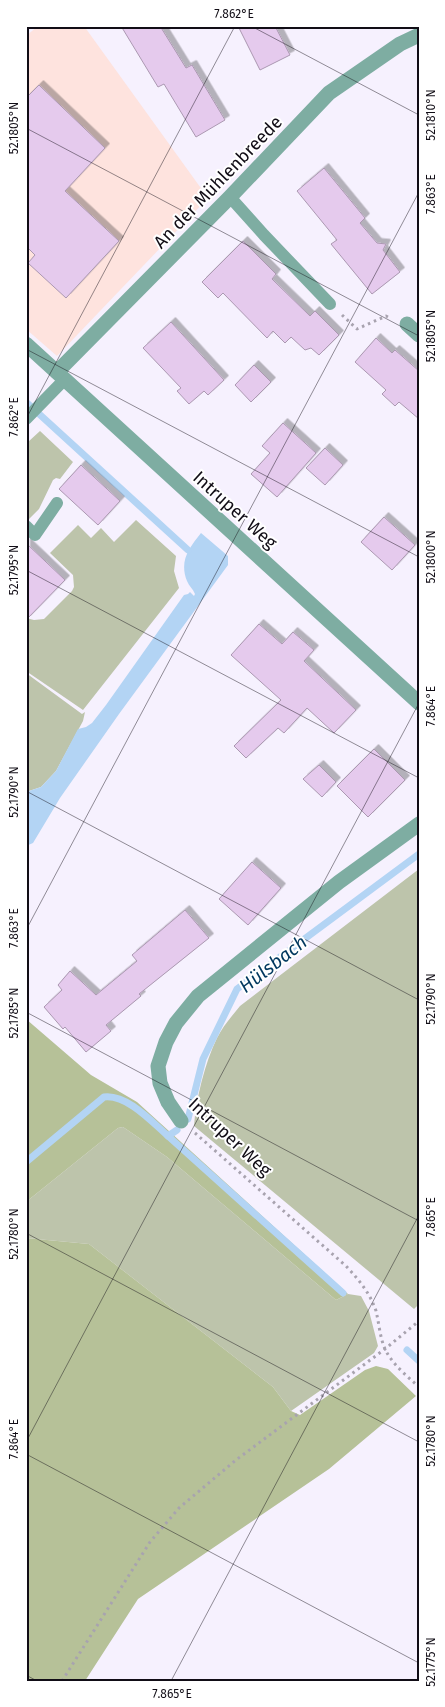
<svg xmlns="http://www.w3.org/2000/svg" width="445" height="1707" viewBox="0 0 445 1707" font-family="'Fira Sans',sans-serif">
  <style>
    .commercial { fill: #fee3de }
    .green { fill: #bdc4ab }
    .forest { fill: #b6c198 }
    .water { fill: #b3d4f4 }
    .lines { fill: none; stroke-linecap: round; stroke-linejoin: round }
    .stream { stroke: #b3d4f4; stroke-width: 7 }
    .building { fill: #e5caed; stroke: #ab98b1; filter: url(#shadow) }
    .path { stroke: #a8a3af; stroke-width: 3; stroke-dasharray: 2.5 4; stroke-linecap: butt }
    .lane { stroke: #7eada2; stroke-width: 12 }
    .street { stroke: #7eada2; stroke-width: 15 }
    .ticks { fill: none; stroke: #110d16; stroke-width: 1; stroke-opacity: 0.45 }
    .labels { text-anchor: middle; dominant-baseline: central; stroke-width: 4; stroke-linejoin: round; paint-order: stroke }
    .street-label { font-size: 18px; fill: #110d16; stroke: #fff }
    .water-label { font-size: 19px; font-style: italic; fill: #00375e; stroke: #fff }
    .neatline { fill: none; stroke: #110d16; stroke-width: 2 }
    .ticks-label { font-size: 12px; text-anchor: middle; fill: #110d16 }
  </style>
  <defs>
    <filter id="shadow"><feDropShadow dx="4.5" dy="-4.5" stdDeviation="0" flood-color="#0004"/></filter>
  </defs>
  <rect width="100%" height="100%" fill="#f6f1fe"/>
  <path class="commercial" d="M38,26H84L208,198L57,356L26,329V36Z"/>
  <g class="green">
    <path d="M40,431L73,462L60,479L56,478L53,480L39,509L29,519L26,517V440L28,442Z"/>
    <path d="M136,520L176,556L174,571L179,588L83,710L26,671V618L34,620L44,619L72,591L74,587L73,575L50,553L78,525L91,538L101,528L114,542Z"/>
    <path d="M26,673L82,714L85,712L83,721L56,771L41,787L26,792Z"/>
    <path d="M419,869V1304L414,1309L194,1126C196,1098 205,1063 217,1038C223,1026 232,1016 240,1006Z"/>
    <path d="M123,1127L167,1157L336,1300L348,1294L361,1296L369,1311L378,1346L374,1353L291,1411L273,1387L89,1244L26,1238V1202L118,1128Z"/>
  </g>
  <g class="forest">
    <path d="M26,1019L91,1075L137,1102L348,1294L336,1300L167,1157L123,1127L118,1128L26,1202Z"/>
    <path d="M26,1238L89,1244L273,1387L291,1411L300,1415L365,1370L376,1366L388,1369L416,1396L329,1469L138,1599L85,1681H26Z"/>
  </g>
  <path class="water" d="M201,533L228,556V565L119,714L60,798L33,843L26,846V792L41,787L56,771L78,729L86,727L92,723L106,705L184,595L188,594L190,592L194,596L195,594C193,589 189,586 187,581C179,561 189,548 201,533Z"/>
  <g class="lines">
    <g class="stream">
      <path d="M26,402L188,550"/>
      <path d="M188,1119L203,1059L237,989L419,854"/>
      <path d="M168,1136L343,1293"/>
      <path d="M26,1162L104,1097C127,1094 152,1122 168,1136L177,1130"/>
      <path d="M407,1350L419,1361"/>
    </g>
  </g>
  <g class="building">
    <path d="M121,26H160L186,68L192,65L225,120L196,137L164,84L158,87Z"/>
    <path d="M238,26H275L290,55L260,70Z"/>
    <path d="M39,85L105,148L65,191L119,241L66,298L28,263L35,255L26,246V98Z"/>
    <path d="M324,168L365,218L360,223L377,243L386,244L383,250L400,272L372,294L331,244L337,240L297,191Z"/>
    <path d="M243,241L276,274L272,279L310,316L315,311L339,335L319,355L311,348L305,350L291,337L285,343L273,331L267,338L223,293L218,298L202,282Z"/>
    <path d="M171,322L224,380L208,395L204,391L189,404L177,391L181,388L143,348Z"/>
    <path d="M376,338L392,353L395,350L419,371V419L399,402L395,406L382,394L386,390L355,362Z"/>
    <path d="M254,365L271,382L251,402L235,385Z"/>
    <path d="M283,423L316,453L277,497L251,474L270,453L262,446Z"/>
    <path d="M325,448L343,465L325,485L306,468Z"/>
    <path d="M81,465L120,501L98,525L59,489Z"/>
    <path d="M384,517L415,545L392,570L361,542Z"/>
    <path d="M26,543L65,580L26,620Z"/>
    <path d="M259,624L282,644L293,632L314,650L304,661L356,710L334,733L307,708L284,733L278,728L246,758L234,746L281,700L231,655Z"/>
    <path d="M374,749L405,780L368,817L337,786Z"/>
    <path d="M319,765L336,782L322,797L303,779Z"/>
    <path d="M252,862L281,888L248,925L219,899Z"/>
    <path d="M185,910L209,938L139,994L141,996L106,1025L111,1031L86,1052L65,1027L63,1029L44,1007L62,990L58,985L70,971L96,995L137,961L132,955Z"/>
  </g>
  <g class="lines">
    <g class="path">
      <path d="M342,315L357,329L386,316L390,318"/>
      <path d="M195,1133L346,1266C359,1280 370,1293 376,1311C379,1323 380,1338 385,1349C392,1364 407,1376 419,1387"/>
      <path d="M62,1681L150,1542L179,1508L236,1460L385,1349L419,1321"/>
    </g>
    <g class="lane">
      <path d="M230,197L264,235L330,304"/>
      <path d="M26,419L65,379"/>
      <path d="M26,526L35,535L57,503"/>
    </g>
    <g class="street">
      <path d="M407,324L419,335"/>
      <path d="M26,344L419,703"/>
      <path d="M57,372L230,197L329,93L400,44L419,35"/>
      <path d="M181,1121L168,1102L160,1083L158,1066L166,1042L176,1023L198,996L339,882L419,824"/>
    </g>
  </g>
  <path class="ticks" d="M251,26L419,115M26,128L419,336M26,349L419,557M26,419L235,26M26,570L419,778M26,791L419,1000M26,930L419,192M26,1012L419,1221M26,1233L419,1442M26,1442L419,703M26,1454L419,1663M26,1675L37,1681M171,1681L419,1215"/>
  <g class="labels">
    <g class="street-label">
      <text transform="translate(218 182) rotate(-46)">An der Mühlenbreede</text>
      <text transform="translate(235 510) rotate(42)">Intruper Weg</text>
      <text transform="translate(230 1137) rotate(43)">Intruper Weg</text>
    </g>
    <g class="water-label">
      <text transform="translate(273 964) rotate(-38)">Hülsbach</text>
    </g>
  </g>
  <rect width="445" height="1707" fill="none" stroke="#ffffff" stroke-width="55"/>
  <rect x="28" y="28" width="390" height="1652" class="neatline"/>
  <g class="ticks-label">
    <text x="234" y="18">7.862°E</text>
    <text transform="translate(431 115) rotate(-90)" y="4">52.1810°N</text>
    <text transform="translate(14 128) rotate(-90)" y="4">52.1805°N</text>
    <text transform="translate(431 194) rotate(-90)" y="4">7.863°E</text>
    <text transform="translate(431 336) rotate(-90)" y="4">52.1805°N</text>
    <text transform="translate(14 417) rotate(-90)" y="4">7.862°E</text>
    <text transform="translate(431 557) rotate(-90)" y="4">52.1800°N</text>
    <text transform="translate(14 570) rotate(-90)" y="4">52.1795°N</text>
    <text transform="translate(431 706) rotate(-90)" y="4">7.864°E</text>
    <text transform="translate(14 792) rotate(-90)" y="4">52.1790°N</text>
    <text transform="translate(14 928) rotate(-90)" y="4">7.863°E</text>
    <text transform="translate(431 999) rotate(-90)" y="4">52.1790°N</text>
    <text transform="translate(14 1013) rotate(-90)" y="4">52.1785°N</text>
    <text transform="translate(431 1217) rotate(-90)" y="4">7.865°E</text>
    <text transform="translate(14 1234) rotate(-90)" y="4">52.1780°N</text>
    <text transform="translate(14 1439) rotate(-90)" y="4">7.864°E</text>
    <text transform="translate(431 1441) rotate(-90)" y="4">52.1780°N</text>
    <text transform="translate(431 1662) rotate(-90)" y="4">52.1775°N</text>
    <text x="172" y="1698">7.865°E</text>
  </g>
</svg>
